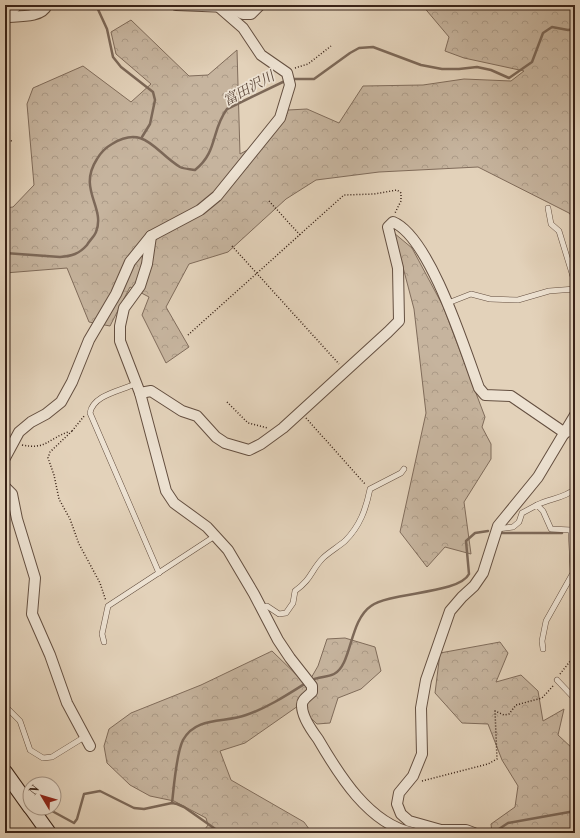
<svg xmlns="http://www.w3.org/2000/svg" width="580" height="838" viewBox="0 0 580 838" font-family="'Libre Bodoni','Noto Serif JP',serif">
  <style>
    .forest { fill: url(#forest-crowns); stroke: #806c5b }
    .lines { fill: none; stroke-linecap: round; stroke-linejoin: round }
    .stream { stroke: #7c6858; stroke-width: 2.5 }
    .service-casing { stroke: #644f40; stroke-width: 6 }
    .minor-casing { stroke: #644f40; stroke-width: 12 }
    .secondary-casing { stroke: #392318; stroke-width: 16 }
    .path { stroke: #392318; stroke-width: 1.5; stroke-dasharray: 1 2; stroke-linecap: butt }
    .service { stroke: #ede2d2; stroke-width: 5 }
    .minor { stroke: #ede2d2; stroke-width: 10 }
    .secondary { stroke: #ede2d2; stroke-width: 14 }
    .labels { text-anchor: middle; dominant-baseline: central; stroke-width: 3.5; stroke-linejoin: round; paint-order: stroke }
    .water-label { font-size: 14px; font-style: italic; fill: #5b4638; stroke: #ede2d2 }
  </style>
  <defs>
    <pattern id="forest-crowns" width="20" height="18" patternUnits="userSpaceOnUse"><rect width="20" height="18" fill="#c6b49e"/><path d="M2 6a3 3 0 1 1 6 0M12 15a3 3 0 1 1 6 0" fill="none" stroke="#ab9a87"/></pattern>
  </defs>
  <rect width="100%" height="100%" fill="#e3d2ba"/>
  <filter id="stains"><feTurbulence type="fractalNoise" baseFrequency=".005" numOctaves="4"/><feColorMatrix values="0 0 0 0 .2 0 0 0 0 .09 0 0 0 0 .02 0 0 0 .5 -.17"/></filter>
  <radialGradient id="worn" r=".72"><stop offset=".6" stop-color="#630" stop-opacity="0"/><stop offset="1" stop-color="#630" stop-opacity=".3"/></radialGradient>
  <g class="forest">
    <path d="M422,5H575V220L569,213L478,167L379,172L316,180L286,199L228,252L189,264L166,307L189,347L166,363L142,315L149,297L130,287L110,326L89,322L67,268L5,273V208L13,207L34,185L27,104L33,88L83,66L131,102L151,84L116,54L111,32L131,20L189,76L208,75L237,50L240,154L262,142L288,110L307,109L339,123L363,86L423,85L464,79L511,81L524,71L464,58L445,51L449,37Z"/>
    <path d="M394,233L412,248L443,306L485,417L482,427L491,444V459L464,502L471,554L445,547L427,567L400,532L426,413L414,309Z"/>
    <path d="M345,638L375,647L381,671L361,689L338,698L330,723L317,724L298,706L245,743L220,751L231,780L304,822L312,833H202L208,825L206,818L174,801L150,796L130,785L107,763L104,746L109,729L131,713L201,685L272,651L307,685L318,666L327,639Z"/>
    <path d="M500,642L508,653L496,682L521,675L538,691L543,721L564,709L558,735L573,749L575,746V833H492L491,824L515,807L518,786L502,760L488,724L462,723L435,693L440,653Z"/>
  </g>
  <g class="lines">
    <g class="stream">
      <path d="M96,5L107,29L113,57L121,67L153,92L155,100L150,124L142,137"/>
      <path d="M292,79H314L350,53L359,48L373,47L421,65L442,69H459L477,67L491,70L509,78L532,62L543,33L552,27L568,30L575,29"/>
      <path d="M5,253L60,257C72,256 79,254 87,245C89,241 94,237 96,232C106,207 77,190 97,159C101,152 105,148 112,144C145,124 155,152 180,167C184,169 190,169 195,170C218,152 211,130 227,109L287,80"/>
      <path d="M502,533H562"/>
      <path d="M310,681C319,676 326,678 334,674C352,665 349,621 371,606C390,592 459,594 469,574L466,541L475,533L488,531"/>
      <path d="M172,803C174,787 176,754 183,740C196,716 225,723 246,715C267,708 287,695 306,683"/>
      <path d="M45,817V814L52,811L74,823L77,819L84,794L100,791L134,808L144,809L172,803L177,804L184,807L221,833"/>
      <path d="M493,833L508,823L575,811"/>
    </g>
    <defs>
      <g id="service">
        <path d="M548,208L551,224L559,231L575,283"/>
        <path d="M448,303L471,294L490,299L518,300L549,291L575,289"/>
        <path d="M135,384C120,391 93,395 90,413L159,573"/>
        <path d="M565,433L575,435"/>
        <path d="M537,505C550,498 563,499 575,489"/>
        <path d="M497,529L513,527L519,522L522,513L537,505L543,511L551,529L571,530L575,528"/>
        <path d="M262,609L267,606L279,614L286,613L293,603L295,591C312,579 311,570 323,558C329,552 338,547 345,541C360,526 366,509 370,489L401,473L404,469"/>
        <path d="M104,642L102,634L108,606L215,536"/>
        <path d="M543,649L542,641L546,621L573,573L571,530"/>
        <path d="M557,680L575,699"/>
        <path d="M5,706L20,721L30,750L43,758L52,757L86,736"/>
      </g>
      <g id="minor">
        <path d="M176,5L228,7L243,14H251L260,5"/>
        <path d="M6,17C18,16 42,18 47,5"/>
        <path d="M5,18L17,5"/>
        <path d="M151,236L147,264L140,286L124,308L120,326V341L140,393L166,491L174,503L207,527L228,550L254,594L278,640L290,658L312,686V692C308,696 301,700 302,706C302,717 312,731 318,739C339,775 369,824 413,833"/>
        <path d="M140,393L151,391L182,411L197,416L216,437L225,443L249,450L261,444L283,428L388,332L399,321L398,268L388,227L393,222C430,237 465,350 479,388L485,395L511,396L565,433"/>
        <path d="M5,458L19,432L31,422L46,414L61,402L72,382L89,340L116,294L130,262L151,236L200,210L217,196L280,118L290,85L287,73L261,55L243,28L220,8"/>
        <path d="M5,487L12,494L17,519L35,578L32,614L50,655L67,703L90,746"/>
        <path d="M474,833L466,830H441L409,821L401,814L397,804L399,793L413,776L422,754L421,708L426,680L450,611L462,597L474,586L483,573L498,526L538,477L575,415"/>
      </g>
      <g id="secondary">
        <path d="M5,772L30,807"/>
        <path d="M31,808L49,833"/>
      </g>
    </defs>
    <use href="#service" class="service-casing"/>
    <use href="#minor" class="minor-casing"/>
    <use href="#secondary" class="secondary-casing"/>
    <g class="path">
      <path d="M295,68L308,64L331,46"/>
      <path d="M5,139L12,141"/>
      <path d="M269,201L300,235"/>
      <path d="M232,246L339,364"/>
      <path d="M188,335L344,195L374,194L397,190L401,193V201L395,213"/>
      <path d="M227,402L248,423L268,428"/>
      <path d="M306,418L365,484"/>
      <path d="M72,431L50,452L48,458L54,475L59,499L70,519L79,544L100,583L106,601"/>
      <path d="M72,431L85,415"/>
      <path d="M22,445C46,450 48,439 68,432"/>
      <path d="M560,674L575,655"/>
      <path d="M422,781L488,764L497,759L495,711L504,715L509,714L516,705L542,698L553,686"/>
    </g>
    <use href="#service" class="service"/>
    <use href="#minor" class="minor"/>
    <use href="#secondary" class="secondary"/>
  </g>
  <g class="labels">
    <g class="water-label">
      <text transform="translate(249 89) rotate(-29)">富田沢川</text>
    </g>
  </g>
  <rect width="580" height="838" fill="none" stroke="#e3d2ba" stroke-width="20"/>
  <rect x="6" y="6" width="568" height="826" fill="none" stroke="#392318" stroke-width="2"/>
  <rect x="10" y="10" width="560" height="818" fill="none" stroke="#392318"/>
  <g transform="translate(42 796) rotate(308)"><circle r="19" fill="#ede2d2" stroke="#a59688"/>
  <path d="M0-3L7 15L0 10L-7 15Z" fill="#8f2418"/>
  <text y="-6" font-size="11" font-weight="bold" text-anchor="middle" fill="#392318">N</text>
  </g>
  <rect width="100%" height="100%" filter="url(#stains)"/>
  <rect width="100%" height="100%" fill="url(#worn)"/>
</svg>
